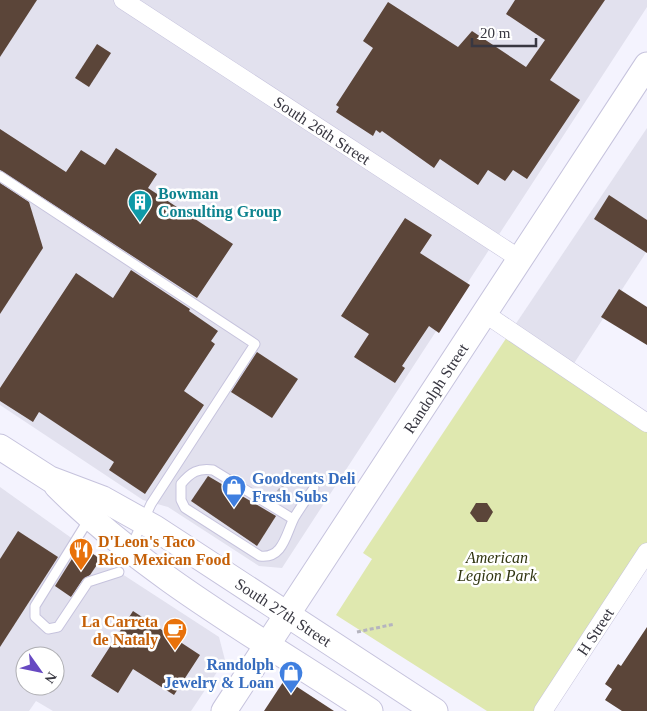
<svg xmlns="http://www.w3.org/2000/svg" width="647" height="711" viewBox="0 0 647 711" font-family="Georgia,serif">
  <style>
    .built { fill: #e2e1ee; fill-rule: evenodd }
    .green { fill: #dfe8af }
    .building { fill: #5b4539 }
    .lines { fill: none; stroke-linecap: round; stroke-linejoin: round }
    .service-casing { stroke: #c6c3dd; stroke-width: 11 }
    .minor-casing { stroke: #c6c3dd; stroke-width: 19 }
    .secondary-casing { stroke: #c6c3dd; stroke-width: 27 }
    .path { stroke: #b5b4bf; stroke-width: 3; stroke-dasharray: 4 2.5; stroke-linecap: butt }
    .service { stroke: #fff; stroke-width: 9 }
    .minor { stroke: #fff; stroke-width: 18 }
    .secondary { stroke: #fff; stroke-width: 25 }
    .labels { text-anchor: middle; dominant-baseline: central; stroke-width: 5; stroke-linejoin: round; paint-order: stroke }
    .street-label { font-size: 16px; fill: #383741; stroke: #fff }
    .culture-label { font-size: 16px; font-weight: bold; fill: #0d838f; stroke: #fff; text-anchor: start }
    .shop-label { font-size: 16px; font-weight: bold; fill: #366cbe; stroke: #fff; text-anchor: start }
    .food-label { font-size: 16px; font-weight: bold; fill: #c56008; stroke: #fff; text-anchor: start }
    .park-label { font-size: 16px; font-style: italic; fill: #303510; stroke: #fff }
  </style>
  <rect width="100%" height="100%" fill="#f4f3fe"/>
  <g class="built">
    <path d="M0,0H647V7L282,568L259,566L168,507L143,500L0,405Z"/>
    <path d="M647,128V251L569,371L511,331Z"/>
    <path d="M0,487L119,572L219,637L225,660L191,711H53L36,701L29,711H0ZM25,656H55V686H25Z"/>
  </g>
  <path class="green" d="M511,331L647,423V552L543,711H487L336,615L372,559L363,553Z"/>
  <g class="building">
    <path d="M0,0H37L0,57Z"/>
    <path d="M515,0H605L550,80L580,100L527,179L513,170L505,181L488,170L478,185L440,159L434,168L382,131L380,133L376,130L373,136L336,112L339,107L336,105L373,48L363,41L388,2L458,47L472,31L526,67L545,40L506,14Z"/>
    <path d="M97,44L111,53L89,87L75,78Z"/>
    <path d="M0,129L66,172L81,150L105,165L116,148L157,174L148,188L233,244L197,298L0,170Z"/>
    <path d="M0,183L29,202L43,248L0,314Z"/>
    <path d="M609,195L647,220V253L594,219Z"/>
    <path d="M405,218L432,235L420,253L470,285L439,333L429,326L402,366L405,368L395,383L354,357L369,334L341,316Z"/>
    <path d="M131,270L190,309L189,311L218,331L211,341L215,344L184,391L204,405L145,494L109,470L114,462L39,412L33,422L0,401V388L76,273L113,298Z"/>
    <path d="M619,289L647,307V345L601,317Z"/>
    <path d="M257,352L298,379L272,418L231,392Z"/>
    <path d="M208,476L276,516L257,546L191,501Z"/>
    <path d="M476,503H487L493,512L487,522H477L470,513Z"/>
    <path d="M18,531L58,557L0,647V559Z"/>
    <path d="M80,546L101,559L90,575L83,579L71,597L55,586Z"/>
    <path d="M133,611L200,655L174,695L133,669L118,693L91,676Z"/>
    <path d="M647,627V711H622L605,700L612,689L605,684L618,664L621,666Z"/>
    <path d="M285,679L334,711H264Z"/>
  </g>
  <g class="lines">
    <defs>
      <g id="service">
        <path d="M0,176L255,344L151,504L131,547"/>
        <path d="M89,519L35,606V617L48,629L58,627L88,582L119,572"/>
        <path d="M293,519L213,470C198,468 191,472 181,484V500L185,508L260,556C283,559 286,534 294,518C300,508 307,498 314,488"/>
      </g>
      <g id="minor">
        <path id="s1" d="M123,0L520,259"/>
        <path d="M484,313L647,423"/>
        <path id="s2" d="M543,711L647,552"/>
      </g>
      <g id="secondary">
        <path id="s3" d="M0,447L50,479L103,499L155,528L435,711"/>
        <path d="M57,486C148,577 263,640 370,711"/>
        <path id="s4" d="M224,711L647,65"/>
      </g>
    </defs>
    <use href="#service" class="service-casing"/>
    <use href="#minor" class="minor-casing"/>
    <use href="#secondary" class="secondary-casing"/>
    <g class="path">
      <path d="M278,492L291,474"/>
      <path d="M357,632L395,624"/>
    </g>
    <use href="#service" class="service"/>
    <use href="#minor" class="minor"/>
    <use href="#secondary" class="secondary"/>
  </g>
  <defs>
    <symbol id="building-pin" viewBox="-11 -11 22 30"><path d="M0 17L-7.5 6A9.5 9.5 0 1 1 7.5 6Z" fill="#0f9aa8" stroke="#fff"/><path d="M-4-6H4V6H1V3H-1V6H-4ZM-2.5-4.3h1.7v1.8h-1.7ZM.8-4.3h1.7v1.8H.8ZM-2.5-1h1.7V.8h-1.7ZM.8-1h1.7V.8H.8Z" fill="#fff"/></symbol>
    <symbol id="shop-pin" viewBox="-11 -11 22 30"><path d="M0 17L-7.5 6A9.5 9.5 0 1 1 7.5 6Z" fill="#3f7fe0" stroke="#fff"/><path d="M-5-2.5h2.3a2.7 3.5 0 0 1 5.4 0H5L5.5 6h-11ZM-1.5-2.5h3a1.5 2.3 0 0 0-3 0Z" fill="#fff"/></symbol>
    <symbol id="restaurant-pin" viewBox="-11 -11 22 30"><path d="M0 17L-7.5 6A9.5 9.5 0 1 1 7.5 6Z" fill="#e8710a" stroke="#fff"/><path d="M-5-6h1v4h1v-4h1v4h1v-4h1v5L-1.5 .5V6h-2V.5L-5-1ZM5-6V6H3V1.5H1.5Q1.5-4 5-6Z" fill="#fff"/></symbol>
    <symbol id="cafe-pin" viewBox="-11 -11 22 30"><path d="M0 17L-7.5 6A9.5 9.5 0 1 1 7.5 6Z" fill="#e8710a" stroke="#fff"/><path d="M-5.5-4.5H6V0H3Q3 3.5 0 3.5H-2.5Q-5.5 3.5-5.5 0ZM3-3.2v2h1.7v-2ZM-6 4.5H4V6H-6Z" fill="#fff"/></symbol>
  </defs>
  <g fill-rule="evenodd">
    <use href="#building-pin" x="126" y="188" width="28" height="38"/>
    <use href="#shop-pin" x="220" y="473" width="28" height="38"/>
    <use href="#restaurant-pin" x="67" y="536" width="28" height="38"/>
    <use href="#cafe-pin" x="161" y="616" width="28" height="38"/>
    <use href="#shop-pin" x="277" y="659" width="28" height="38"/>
  </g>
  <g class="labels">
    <g class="street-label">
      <text stroke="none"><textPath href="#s1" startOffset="238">South 26th Street</textPath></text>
      <text stroke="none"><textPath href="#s4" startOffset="386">Randolph Street</textPath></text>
      <text stroke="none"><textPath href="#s3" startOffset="329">South 27th Street</textPath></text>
      <text stroke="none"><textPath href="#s2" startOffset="95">H Street</textPath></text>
    </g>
    <g class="culture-label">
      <text x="158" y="193">Bowman<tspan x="158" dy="18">Consulting Group</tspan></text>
    </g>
    <g class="shop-label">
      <text x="252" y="478">Goodcents Deli<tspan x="252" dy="18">Fresh Subs</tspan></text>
      <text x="274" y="664" text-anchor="end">Randolph<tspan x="274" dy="18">Jewelry &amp; Loan</tspan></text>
    </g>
    <g class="food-label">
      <text x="98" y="541">D'Leon's Taco<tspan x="98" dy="18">Rico Mexican Food</tspan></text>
      <text x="158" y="621" text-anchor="end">La Carreta<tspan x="158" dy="18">de Nataly</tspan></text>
    </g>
    <g class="park-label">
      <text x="497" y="557">American<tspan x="497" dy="18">Legion Park</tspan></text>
    </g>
  </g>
  <g transform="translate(40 671) rotate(123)"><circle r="24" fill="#ffffff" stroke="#afafb3"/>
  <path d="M0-4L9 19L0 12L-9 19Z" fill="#6749c2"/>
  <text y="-8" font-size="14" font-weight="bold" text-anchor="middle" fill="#383741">N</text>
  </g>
  <path d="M472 38v8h64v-8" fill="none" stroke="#383741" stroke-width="2.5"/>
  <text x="480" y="38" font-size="15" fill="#383741" stroke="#ffffff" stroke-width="4" paint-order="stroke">20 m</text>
</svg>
